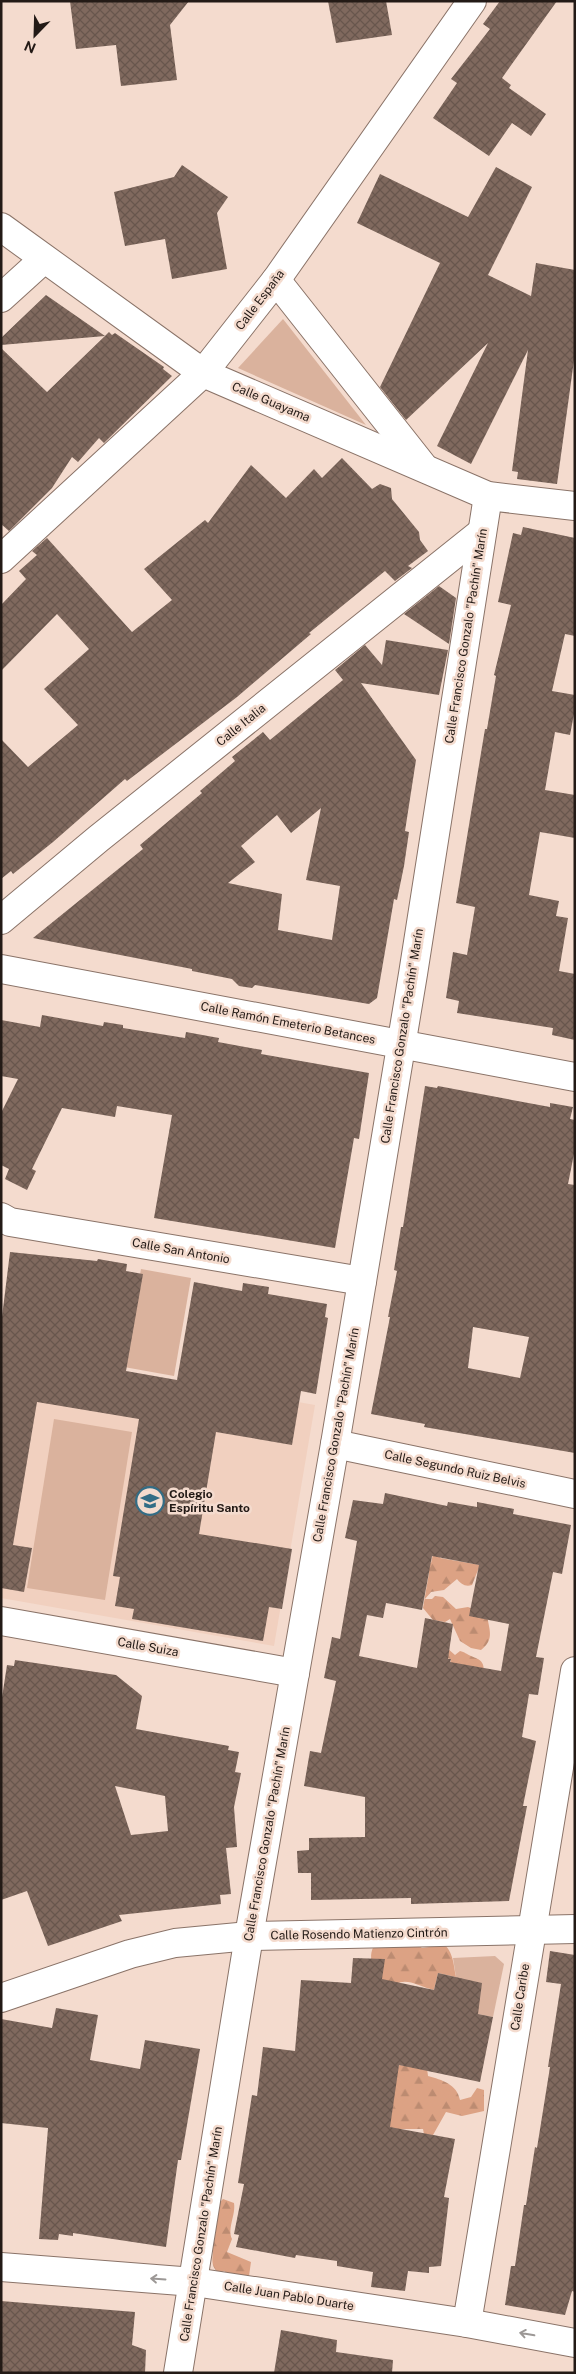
<svg xmlns="http://www.w3.org/2000/svg" width="576" height="2374" viewBox="0 0 576 2374" font-family="'Public Sans',sans-serif">
  <style>
    .built { fill: #f1d0bf }
    .green { fill: #dab29d }
    .forest { fill: url(#forest-firs) }
    .building { fill: url(#building-cross-hatch); fill-rule: evenodd }
    .lines { fill: none; stroke-linecap: round; stroke-linejoin: round }
    .minor-casing { stroke: #8a7368; stroke-width: 30 }
    .minor { stroke: #fff; stroke-width: 28 }
    .oneway { stroke: #9c9896 }
    .labels { text-anchor: middle; dominant-baseline: central; stroke-width: 5; stroke-linejoin: round; paint-order: stroke }
    .street-label { font-size: 12px; fill: #231a16; stroke: #f4dbce }
    .poi-label { font-size: 12px; font-weight: bold; fill: #231a16; stroke: #f4dbce; text-anchor: start }
  </style>
  <defs>
    <pattern id="forest-firs" width="22" height="20" patternUnits="userSpaceOnUse" patternTransform="scale(1.25)"><rect width="22" height="20" fill="#dca284"/><path d="M5 1l3.5 6h-7zM16 11l3.5 6h-7z" fill="#bc8b71"/></pattern>
    <pattern id="building-cross-hatch" width="8" height="8" patternUnits="userSpaceOnUse" patternTransform="scale(1.25)"><rect width="8" height="8" fill="#80695e"/><path d="M0 0l8 8M0 8l8-8" fill="none" stroke="#68564d"/></pattern>
  </defs>
  <rect width="100%" height="100%" fill="#f4dbce"/>
  <path class="built" d="M1,1341L75,1363L315,1405L274,1646L1,1598Z"/>
  <g class="green">
    <path d="M283,319L366,425L238,368Z"/>
    <path d="M141,1269L191,1278L174,1376L124,1367Z"/>
    <path d="M54,1419L132,1432L105,1600L27,1588Z"/>
    <path d="M495,1956L504,1964L493,2017L478,2014L456,1977L453,1958Z"/>
  </g>
  <g class="forest">
    <path d="M439,1550L440,1558L480,1565L472,1585C465,1587 461,1584 457,1579L444,1590L431,1592L425,1599H432L435,1596L443,1597L456,1609L468,1607L487,1615C489,1630 495,1639 481,1650L471,1648L460,1641L450,1619L445,1622L433,1620L423,1608L429,1573L416,1569L417,1561L431,1563L433,1554Z"/>
    <path d="M447,1648L455,1655L460,1651C465,1652 466,1654 471,1656C481,1660 484,1661 484,1673L449,1668L451,1659L445,1658Z"/>
    <path d="M408,1938L422,1948L429,1947L436,1941C453,1945 453,1962 456,1977L438,1973L434,1990C413,1985 402,1973 387,1993C379,1977 363,1959 376,1943Z"/>
    <path d="M399,2065L427,2068L428,2076C442,2080 457,2084 460,2100L471,2097L477,2088L484,2090V2111L462,2116L446,2112L433,2135L424,2134L423,2129H399L393,2138L382,2116Z"/>
    <path d="M223,2199L234,2203C236,2215 227,2228 232,2239L227,2252L251,2262L249,2276L244,2279L233,2277L224,2271L219,2273C207,2264 216,2253 212,2241L216,2232L215,2228L218,2217V2204Z"/>
  </g>
  <g class="building">
    <path d="M70,1H189L170,25L177,80L121,86L116,45L76,49Z"/>
    <path d="M328,1H386L392,35L336,43Z"/>
    <path d="M500,1H557L502,78L511,85L509,88L546,114L531,136L512,123L489,156L433,118L457,83L451,79L490,29L483,24Z"/>
    <path d="M182,165L228,197L217,213L227,269L172,279L165,239L125,246L114,192L174,177Z"/>
    <path d="M496,167L532,187L488,275L531,296L536,263L575,270V353L557,484L517,479L518,472L512,471L528,350L471,464L437,446L488,343L406,420L380,387L440,263L357,223L380,174L468,217Z"/>
    <path d="M46,295L105,336L109,332L112,335L115,333L164,367L163,369L172,376L104,443L99,438L78,462L72,457L52,488L9,531L1,524V348L47,392L105,336L1,345V338Z"/>
    <path d="M342,458L372,489L380,484L391,488L392,499L419,532L420,540L428,551L408,566L412,568L395,581L385,571L309,633L311,634L237,697L127,781L125,779L53,842L13,874L11,871L1,879V739L28,767L78,725L44,689L89,649L57,614L1,671V605L26,579L19,571L37,555L32,551L47,538L132,632L172,600L144,569L205,520L208,523L251,465L286,498L314,469L322,478Z"/>
    <path d="M523,527L575,538V636L565,634L552,691L575,695V709L570,735L555,732L545,790L575,795V838L540,832L529,895L559,901L556,916L568,918L559,971L575,974V1040L552,1035L553,1028L457,1013L459,1001L446,998L453,952L467,955L475,907L456,903L485,729H487L496,676L494,675L511,605L498,602L513,533L521,535Z"/>
    <path d="M439,586L456,598L449,644L404,614Z"/>
    <path d="M386,640L448,650L439,695L361,683L416,760L405,831L409,832L404,866L397,900L394,899L377,998L369,1004L255,985L252,988L239,986L232,979L192,971V969L33,938L143,849L140,845L202,793L200,791L235,761L232,757L263,732L270,740L343,680L335,670L365,645L382,665ZM321,808L306,880L340,886L332,940L278,930L282,894L228,883L255,862L241,846L277,815L291,833Z"/>
    <path d="M42,1015L103,1026L104,1022L123,1025V1028L185,1038L186,1032L219,1038L218,1042L262,1050L261,1054L369,1073L359,1139L354,1138L335,1248L154,1218L172,1115L117,1106L115,1117L62,1108L32,1169L36,1171L27,1190L5,1179L9,1169L1,1165V1113L18,1079L1,1076V1020L40,1027Z"/>
    <path d="M425,1086L437,1088L438,1086L550,1107V1103L573,1107L570,1119L575,1120V1149L568,1184L575,1185V1453L424,1427L425,1424L371,1414L390,1317H388L397,1271L394,1270L401,1227H403ZM473,1327L529,1337L520,1378L468,1368Z"/>
    <path d="M10,1252L97,1261L98,1259L127,1264L126,1271L143,1274L126,1371L177,1380L194,1282L242,1291L243,1283L269,1287L268,1294L327,1304L325,1317L328,1318L316,1394L301,1391L292,1445L216,1432L199,1534L292,1549L282,1609L269,1607L263,1641L132,1619L134,1609L115,1606L120,1577L113,1576L139,1419L37,1402L13,1545L32,1548L24,1592L1,1588V1325Z"/>
    <path d="M385,1493L447,1506L448,1502L477,1507V1502L514,1509L513,1514L571,1525L562,1574L553,1572L536,1657L544,1658L538,1695L529,1694L522,1737L536,1741L523,1806H527L509,1901L411,1904V1898L311,1900V1873H298L297,1851L309,1850V1838L365,1837V1797L304,1786L310,1751L321,1753L336,1681L324,1678L332,1637L340,1639L357,1541L345,1538L353,1500L383,1504ZM432,1556L479,1565L469,1616L509,1624L501,1671L450,1662L451,1659H448L453,1624L425,1618L417,1668L359,1656L367,1615L383,1618L386,1603L422,1610Z"/>
    <path d="M15,1660L116,1675L142,1696L136,1729L229,1746L228,1750L239,1752L235,1772L241,1773L234,1807L237,1847L226,1848L231,1894L220,1895L221,1904L119,1915L122,1921L48,1946L27,1891L1,1900V1704L7,1665L14,1666ZM115,1786L165,1796L168,1831L131,1835Z"/>
    <path d="M550,1951L575,1955V2292L572,2291L565,2315L505,2305L511,2266H515L524,2205H526L535,2147L537,2148L550,2067H548L561,1984L546,1982Z"/>
    <path d="M353,1958L385,1959L382,1979L434,1990L438,1973L482,1983L478,2014L493,2017L480,2082L399,2065L390,2127L455,2139L444,2197L449,2198L441,2266L429,2267V2273L408,2271L405,2291L371,2287L373,2272L337,2266V2261L296,2255L295,2258L236,2247L239,2235L234,2234L244,2184L238,2183L252,2095L257,2096L263,2047L295,2051L301,1980L351,1983Z"/>
    <path d="M56,2008L98,2015L90,2060L140,2069L145,2040L200,2049L181,2160H178L166,2247L73,2233V2236L59,2234L58,2240L39,2239L48,2128L1,2123V2019L52,2028Z"/>
    <path d="M1,2301L135,2312L132,2345L146,2350L145,2373H1Z"/>
    <path d="M281,2330L337,2340L336,2352L393,2360L392,2373H274Z"/>
  </g>
  <g class="lines">
    <defs>
      <g id="minor">
        <path d="M1,227L203,373L488,496L575,506"/>
        <path d="M276,280L422,465"/>
        <path d="M1,298L44,259"/>
        <path d="M1,559L203,373L276,280L472,1"/>
        <path d="M1,920L98,839L482,532"/>
        <path d="M1,969L575,1077"/>
        <path d="M1,1217L10,1222L362,1281"/>
        <path d="M335,1444L575,1494"/>
        <path d="M1,1621L295,1673"/>
        <path d="M1,1998L130,1954L175,1943L249,1936L575,1929"/>
        <path d="M1,2267L194,2282L467,2323L575,2343"/>
        <path d="M467,2323L575,1671"/>
        <path d="M178,2373L249,1936L335,1444L413,974L488,496"/>
      </g>
    </defs>
    <use href="#minor" class="minor-casing"/>
    <use href="#minor" class="minor"/>
  </g>
  <defs><path id="oneway-shaft" d="M-6 0H5M1.5-3L5.5 0L1.5 3" fill="none" stroke-width="1.6" stroke-linecap="round" stroke-linejoin="round" transform="scale(1.25)"/></defs>
  <g class="oneway">
    <use href="#oneway-shaft" transform="translate(158 2279) rotate(-176)"/>
    <use href="#oneway-shaft" transform="translate(527 2334) rotate(-170)"/>
  </g>
  <defs>
    <symbol id="school-ring" viewBox="-11 -11 22 22"><circle r="9.5" fill="#f4dbce" stroke="#336d86" stroke-width="1.5"/><path d="M0-5L7-2L0 1L-7-2ZM-4 1L0 2.5L4 1V4Q0 6-4 4Z" fill="#336d86"/></symbol>
  </defs>
  <g fill-rule="evenodd">
    <use href="#school-ring" x="134" y="1485" width="32" height="32"/>
  </g>
  <g class="labels">
    <g class="street-label">
      <text transform="translate(260 300) rotate(-53)">Calle España</text>
      <text transform="translate(271 402) rotate(23)">Calle Guayama</text>
      <text transform="translate(466 636) rotate(-81)">Calle Francisco Gonzalo "Pachín" Marín</text>
      <text transform="translate(241 725) rotate(-39)">Calle Italia</text>
      <text transform="translate(288 1023) rotate(11)">Calle Ramón Emeterio Betances</text>
      <text transform="translate(402 1036) rotate(-81)">Calle Francisco Gonzalo "Pachín" Marín</text>
      <text transform="translate(181 1251) rotate(10)">Calle San Antonio</text>
      <text transform="translate(336 1435) rotate(-80)">Calle Francisco Gonzalo "Pachín" Marín</text>
      <text transform="translate(455 1469) rotate(12)">Calle Segundo Ruiz Belvis</text>
      <text transform="translate(148 1647) rotate(10)">Calle Suiza</text>
      <text transform="translate(267 1834) rotate(-80)">Calle Francisco Gonzalo "Pachín" Marín</text>
      <text transform="translate(359 1934) rotate(-1)">Calle Rosendo Matienzo Cintrón</text>
      <text transform="translate(520 1997) rotate(-81)">Calle Caribe</text>
      <text transform="translate(201 2234) rotate(-81)">Calle Francisco Gonzalo "Pachín" Marín</text>
      <text transform="translate(289 2296) rotate(9)">Calle Juan Pablo Duarte</text>
    </g>
    <g class="poi-label">
      <text x="169" y="1494">Colegio<tspan x="169" dy="14">Espíritu Santo</tspan></text>
    </g>
  </g>
  <rect width="576" height="2374" fill="none" stroke="#231a16" stroke-width="5"/>
  <g transform="translate(35 35) rotate(203)" stroke="#f4dbce" stroke-width="4" paint-order="stroke">
  <path d="M0-4L9 19L0 12L-9 19Z" fill="#231a16"/>
  <text y="-8" font-size="14" font-weight="bold" text-anchor="middle" fill="#231a16">N</text>
  </g>
</svg>
